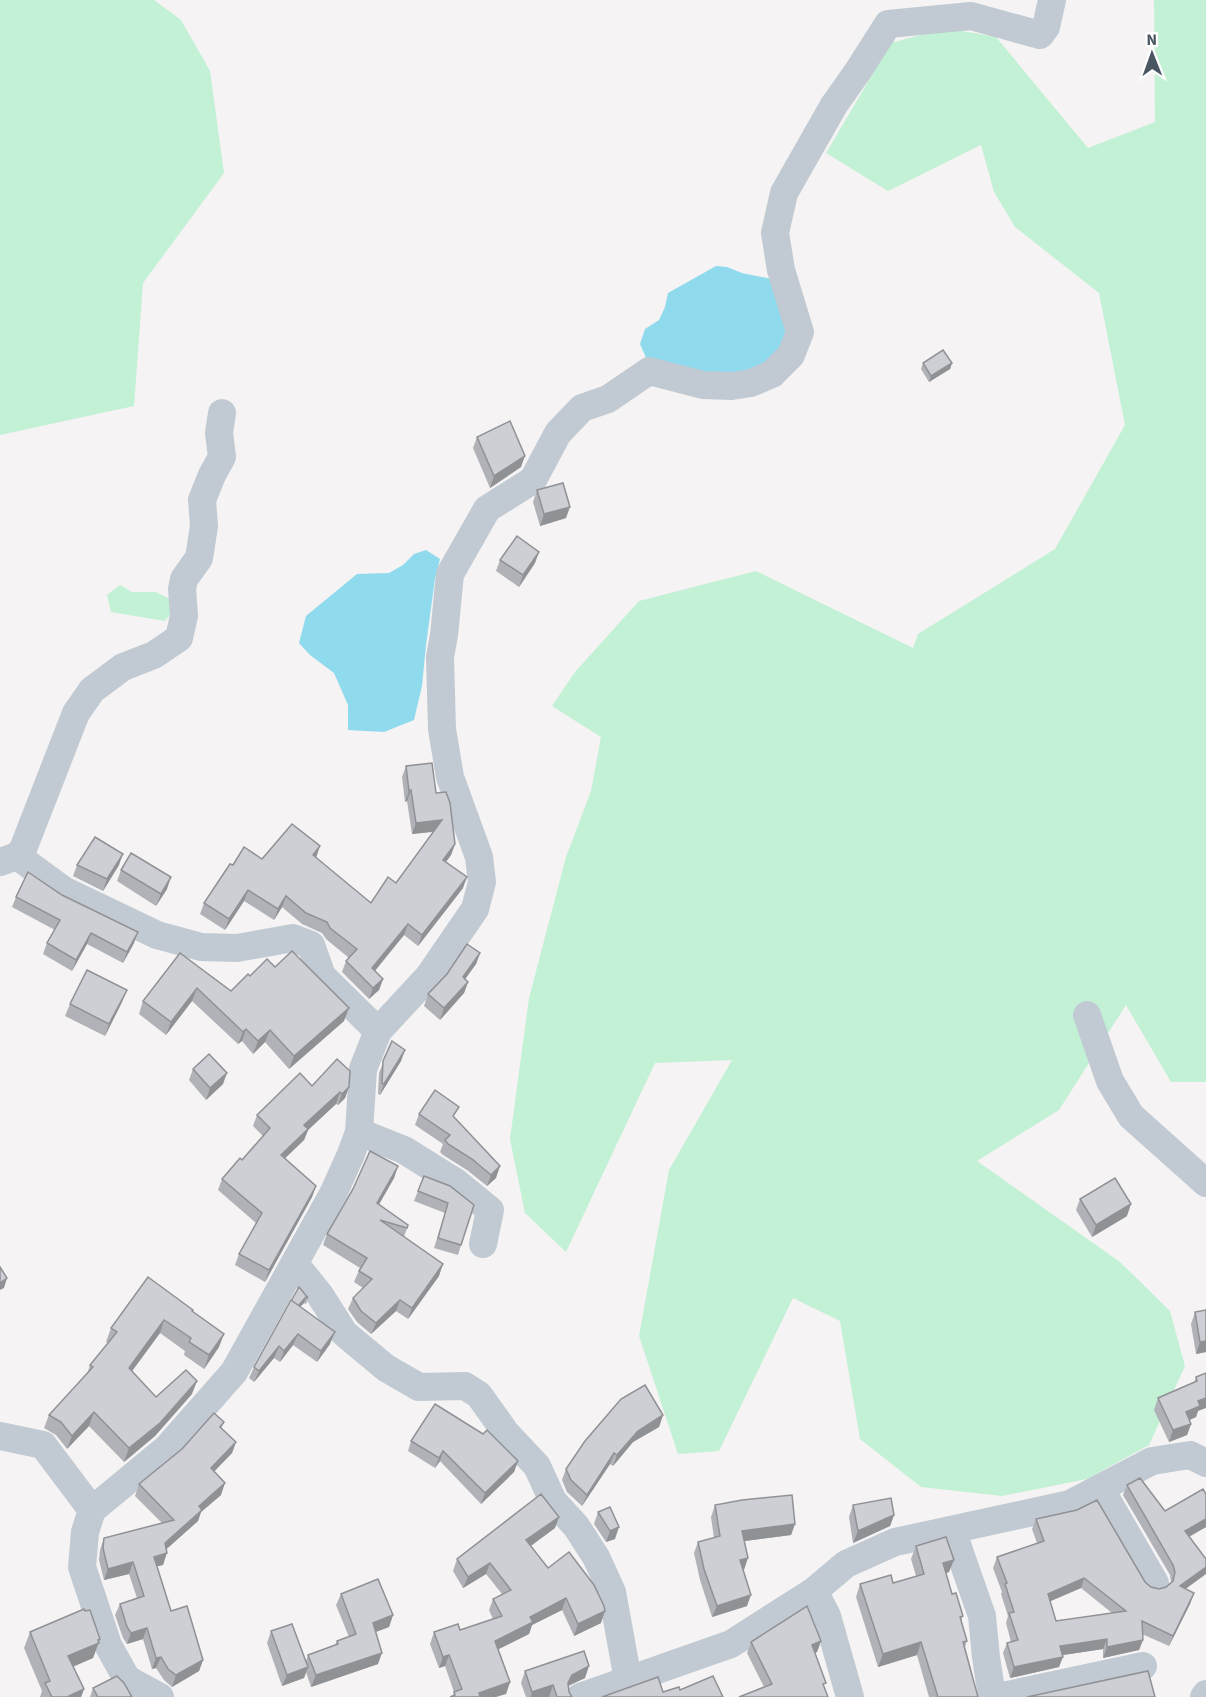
<svg xmlns="http://www.w3.org/2000/svg" width="1206" height="1697" viewBox="0 0 1206 1697" font-family="'Source Sans 3',sans-serif">
  <style>
    .green { fill: #c3f1d5 }
    .water { fill: #90daee }
    .lines { fill: none; stroke-linecap: round; stroke-linejoin: round }
    .minor { stroke: #c1cad2; stroke-width: 28 }
    .wall { fill: #b0b2b7; fill-rule: evenodd }
    .shaded-wall { fill: #909195 }
    .building { fill: #cdcfd5; stroke: #909195; stroke-width: 1.5; fill-rule: evenodd }
  </style>
  <rect width="100%" height="100%" fill="#f5f3f3"/>
  <g class="green">
    <path d="M0,0H154L181,20L210,71L224,173L143,283L134,406L0,435Z"/>
    <path d="M1154,0H1206V1082H1171L1126,1005L1059,1110L977,1161L1120,1262L1170,1311L1185,1366L1149,1445L1087,1479L1002,1496L921,1487L860,1439L840,1321L793,1298L719,1451L678,1454L639,1336L669,1170L732,1060L655,1063L566,1252L525,1213L510,1139L529,998L566,857L591,791L601,737L552,706L575,672L639,601L756,571L913,648L918,634L1055,549L1125,425L1099,293L1015,227L994,192L981,145L888,191L826,153L891,43L946,28L996,37L1088,148L1155,122Z"/>
    <path d="M120,585L132,592H156L170,599L174,610L165,621L111,612L107,595Z"/>
  </g>
  <g class="water">
    <path d="M716,266L727,267L742,273L772,279L790,323L781,349L761,365L715,381L647,360L640,344L645,329L659,320L665,307L668,293Z"/>
    <path d="M426,550L440,559L435,579L426,645L422,686L414,720L384,732L348,730V705L334,673L310,655L299,643L306,616L357,574L389,573L403,565L414,554Z"/>
  </g>
  <g class="lines">
    <g class="minor">
      <path d="M17,856L65,891L157,935L201,947L237,948L293,938L311,945L322,976L378,1031"/>
      <path d="M0,862L17,856L23,849L76,713L92,690L123,667L154,655L179,638L184,616L182,589L184,579L199,558L204,526L202,500L212,475L222,457L219,433L222,413"/>
      <path d="M1087,1015L1110,1081L1131,1116L1206,1183"/>
      <path d="M359,1132L404,1150L457,1183L490,1210L483,1244"/>
      <path d="M295,1264L320,1295L344,1333L386,1368L419,1387L465,1386L479,1395L506,1433L537,1466L553,1501L576,1526L596,1557L612,1592L628,1680"/>
      <path d="M0,1436L43,1445L92,1510"/>
      <path d="M1100,1488L1155,1583"/>
      <path d="M952,1530L982,1616L986,1657L992,1697"/>
      <path d="M814,1591L827,1616L850,1697"/>
      <path d="M160,1697L127,1679L108,1645L82,1567L85,1532L92,1510L167,1448L234,1372L334,1192L351,1154L359,1132L363,1069L378,1031L429,976L475,909L482,882L479,857L450,777L442,729L440,657L444,635L450,574L487,509L533,480L558,433L582,408L608,399L649,371L703,385L732,386L751,383L772,374L791,355L800,332L781,270L775,233L784,193L834,105L858,71L888,24L971,16L1040,35L1046,27L1052,0"/>
      <path d="M580,1697L731,1644L814,1591L846,1564L895,1542L1070,1504L1152,1461L1190,1455L1206,1463"/>
      <path d="M998,1697L1143,1666"/>
      <path d="M1204,1697L1206,1694"/>
    </g>
  </g>
  <g class="wall">
    <path d="M923,363H952L950,369L929,382L921,369Z"/>
    <path d="M477,437L521,467L490,488L473,448Z"/>
    <path d="M537,490L566,518L540,526L533,502Z"/>
    <path d="M500,560L535,563L519,587L496,571Z"/>
    <path d="M406,766L436,793L455,844L451,855L446,862L463,888L418,946L404,935L375,971L383,979L379,990L369,999L342,972L346,961L349,958L326,939L322,933L302,924L282,907L274,920L244,901L225,930L200,914L204,903L233,865L262,859L316,858L371,903L396,883L433,832L412,834L407,801L405,802L402,777Z"/>
    <path d="M77,865H119L103,891L73,876Z"/>
    <path d="M121,870L167,889L156,906L117,881Z"/>
    <path d="M16,897L134,943L123,963L87,944L72,971L43,954L47,943L55,930L12,907Z"/>
    <path d="M180,953L231,991L250,976L275,967L344,1021L289,1069L265,1042L253,1054L242,1041L238,1044L192,1001L166,1035L139,1014L143,1001Z"/>
    <path d="M480,953L476,964L465,979L468,982L464,993L440,1020L424,1006L428,994Z"/>
    <path d="M122,1002L105,1036L65,1016L70,1004Z"/>
    <path d="M392,1041L401,1061L380,1095L378,1094L379,1073Z"/>
    <path d="M193,1069L223,1084L206,1100L189,1080Z"/>
    <path d="M312,1086L349,1087L345,1098L338,1105L336,1104L308,1130L304,1140L285,1158L316,1186L312,1197L265,1282L235,1265L239,1254L256,1223L218,1190L222,1179L242,1160L263,1136L253,1126L257,1115Z"/>
    <path d="M419,1114L455,1118L496,1178L487,1186L467,1170L443,1155L440,1152L443,1144L415,1125Z"/>
    <path d="M398,1166L394,1178L379,1204L408,1225L404,1237L439,1276L408,1319L396,1311L371,1334L357,1322L348,1309L353,1298L363,1288L354,1282L360,1268L323,1245L327,1234Z"/>
    <path d="M424,1176L450,1186L461,1245L458,1255L434,1248L445,1213L414,1201Z"/>
    <path d="M1080,1199L1127,1216L1092,1237L1076,1210Z"/>
    <path d="M299,1287L308,1298L306,1304L304,1303L300,1307L330,1344L317,1362L293,1345L280,1362L274,1358L254,1382L249,1378L254,1367Z"/>
    <path d="M192,1312L219,1347L204,1369L184,1355L185,1351L160,1333L132,1371L156,1397L192,1394L155,1436L124,1462L89,1426L67,1449L56,1435L44,1428L49,1415L87,1374L90,1365L108,1343L106,1342L111,1328Z"/>
    <path d="M1195,1312L1206,1352L1196,1354L1191,1324Z"/>
    <path d="M1206,1373L1198,1411L1196,1417L1190,1420L1191,1424L1187,1435L1169,1442L1154,1410L1158,1398L1194,1383L1196,1377Z"/>
    <path d="M663,1415L659,1427L633,1442L613,1466L610,1464L582,1506L567,1492L562,1480L566,1469Z"/>
    <path d="M224,1422L221,1429L236,1442L232,1453L214,1471L221,1495L201,1512L198,1521L166,1549L163,1565L157,1566L171,1611L203,1660L199,1671L172,1687L164,1680L156,1668L152,1669L143,1639L127,1644L123,1638L115,1615L120,1604L137,1598L129,1574L104,1580L99,1560L100,1550L104,1538L162,1523L135,1496L139,1484Z"/>
    <path d="M483,1434L518,1461L514,1472L481,1504L440,1461L435,1468L408,1451L411,1441Z"/>
    <path d="M1127,1485L1165,1511L1206,1527L1189,1536L1186,1589L1194,1593L1190,1604L1169,1646L1142,1634L1143,1640L1139,1650L1103,1658V1649L1063,1655L1059,1667L1010,1678L1003,1653L1007,1643L1011,1642L1006,1623L1008,1616L1001,1594L1002,1592L993,1568L997,1557L1037,1543L1032,1529L1036,1519L1145,1582L1151,1587L1159,1589L1166,1587L1171,1582L1170,1575L1123,1495ZM1081,1588L1112,1613L1056,1621L1050,1601Z"/>
    <path d="M715,1505L795,1524L791,1535L744,1541V1570H743L747,1606L712,1617L700,1580L694,1553L698,1542L714,1538L711,1517Z"/>
    <path d="M853,1505L894,1515L890,1526L853,1543L849,1517Z"/>
    <path d="M598,1512L615,1539L606,1542L594,1524Z"/>
    <path d="M555,1528L531,1546L548,1568L601,1623L574,1636L562,1610L532,1625L529,1634L498,1649L510,1682L506,1694L453,1696L454,1692L445,1666L439,1668L430,1644L434,1632L460,1630L493,1619L489,1610L493,1599L502,1594L486,1574L463,1588L453,1571L457,1559Z"/>
    <path d="M916,1546L949,1572L946,1573L952,1594L963,1616L961,1621L967,1641L965,1647L978,1697H929L917,1655L878,1667L856,1597L860,1584L893,1583L916,1576L911,1559Z"/>
    <path d="M341,1594L393,1615L389,1627L375,1632L378,1664L311,1687L306,1672L304,1678L282,1686L267,1643L271,1631L306,1661L308,1655L335,1645L337,1641L349,1637L336,1605Z"/>
    <path d="M30,1632L100,1639L93,1658L73,1667L84,1689L81,1697H40L42,1691L24,1648Z"/>
    <path d="M821,1641L817,1652L815,1653L824,1688L764,1687L747,1653L751,1642Z"/>
    <path d="M525,1671L585,1678L568,1686L569,1692L572,1697H526L521,1683Z"/>
    <path d="M93,1688L132,1697H90Z"/>
  </g>
  <g class="shaded-wall">
    <path d="M952,363L950,369L929,382L931,376Z"/>
    <path d="M525,456L521,467L490,488L494,476Z"/>
    <path d="M570,507L566,518L540,526L544,514Z"/>
    <path d="M539,552L535,563L519,587L523,575Z"/>
    <path d="M411,790L407,801L405,802L409,791Z"/>
    <path d="M442,820L438,831L412,834L416,823Z"/>
    <path d="M455,844L451,855L439,871L443,860Z"/>
    <path d="M320,846L316,858L313,855Z"/>
    <path d="M123,854L119,865L103,891L107,879Z"/>
    <path d="M171,877L167,889L156,906L161,894Z"/>
    <path d="M467,877L463,888L418,946L422,935Z"/>
    <path d="M248,890L244,901L225,930L229,919Z"/>
    <path d="M286,896L282,907L274,920L278,909Z"/>
    <path d="M408,924L404,935L368,979L372,968Z"/>
    <path d="M138,932L134,943L123,963L127,952Z"/>
    <path d="M91,933L87,944L72,971L76,960Z"/>
    <path d="M480,953L476,964L458,989L463,977Z"/>
    <path d="M383,979L379,990L369,999L373,988Z"/>
    <path d="M468,982L464,993L440,1020L444,1008Z"/>
    <path d="M197,988L192,1001L166,1035L171,1022Z"/>
    <path d="M127,990L122,1002L105,1036L109,1024Z"/>
    <path d="M349,1008L344,1021L289,1069L294,1056Z"/>
    <path d="M246,1029L242,1041L238,1044L243,1032Z"/>
    <path d="M270,1030L265,1042L253,1054L258,1041Z"/>
    <path d="M405,1050L401,1061L380,1095L384,1084Z"/>
    <path d="M227,1073L223,1084L206,1100L210,1088Z"/>
    <path d="M349,1087L345,1098L338,1105L342,1094Z"/>
    <path d="M340,1092L336,1104L308,1130L304,1140L277,1166L281,1155L304,1125Z"/>
    <path d="M398,1166L394,1178L373,1215L377,1203Z"/>
    <path d="M500,1166L496,1178L487,1186L491,1175Z"/>
    <path d="M316,1186L312,1197L265,1282L269,1270Z"/>
    <path d="M1131,1204L1127,1216L1092,1237L1096,1225Z"/>
    <path d="M443,1264L439,1276L408,1319L412,1308Z"/>
    <path d="M7,1278L4,1288L0,1290V1283Z"/>
    <path d="M306,1297L304,1303L295,1312L297,1307Z"/>
    <path d="M400,1300L396,1311L371,1334L376,1323Z"/>
    <path d="M164,1320L160,1333L124,1382L129,1368Z"/>
    <path d="M335,1332L330,1344L317,1362L321,1351Z"/>
    <path d="M224,1334L219,1347L204,1369L209,1355Z"/>
    <path d="M298,1334L293,1345L280,1362L284,1351Z"/>
    <path d="M1206,1341V1352L1196,1354L1200,1342Z"/>
    <path d="M279,1346L274,1358L254,1382L259,1371Z"/>
    <path d="M197,1381L192,1394L155,1436L124,1462L129,1448Z"/>
    <path d="M1206,1398V1408L1198,1411L1196,1417L1182,1423L1186,1412L1198,1401Z"/>
    <path d="M94,1412L89,1426L67,1449L72,1436Z"/>
    <path d="M663,1415L659,1427L633,1442L613,1466L617,1455L638,1431Z"/>
    <path d="M1191,1424L1187,1435L1169,1442L1173,1430Z"/>
    <path d="M236,1442L232,1453L207,1479L211,1468Z"/>
    <path d="M443,1451L440,1461L435,1468L439,1458Z"/>
    <path d="M614,1453L610,1464L582,1506L587,1495Z"/>
    <path d="M518,1461L514,1472L481,1504L485,1493Z"/>
    <path d="M225,1483L221,1495L201,1512L198,1521L160,1555L165,1543L199,1506Z"/>
    <path d="M894,1515L890,1526L853,1543L858,1531Z"/>
    <path d="M559,1517L555,1528L522,1552L526,1540Z"/>
    <path d="M1206,1519V1527L1182,1541L1185,1531Z"/>
    <path d="M795,1524L791,1535L738,1542L742,1531Z"/>
    <path d="M619,1527L615,1539L606,1542L610,1531Z"/>
    <path d="M167,1553L163,1565L150,1568L154,1557Z"/>
    <path d="M748,1558L744,1570L736,1571L740,1560Z"/>
    <path d="M954,1560L949,1572L938,1576L943,1563Z"/>
    <path d="M133,1562L129,1574L104,1580L108,1569Z"/>
    <path d="M490,1563L486,1574L463,1588L468,1577Z"/>
    <path d="M1206,1567V1574L1176,1596L1180,1586Z"/>
    <path d="M1084,1578L1081,1588L1044,1604L1048,1594Z"/>
    <path d="M1194,1593L1190,1604L1169,1646L1173,1636Z"/>
    <path d="M751,1595L747,1606L712,1617L717,1606Z"/>
    <path d="M566,1598L562,1610L532,1625L529,1634L491,1653L495,1641L530,1617Z"/>
    <path d="M605,1611L601,1623L574,1636L578,1624Z"/>
    <path d="M393,1615L389,1627L368,1635L373,1623Z"/>
    <path d="M147,1628L143,1639L127,1644L131,1633Z"/>
    <path d="M100,1639L93,1658L62,1671L68,1656Z"/>
    <path d="M1107,1639L1103,1649L1057,1656L1060,1646Z"/>
    <path d="M1143,1640L1139,1650L1103,1658L1107,1647Z"/>
    <path d="M821,1641L817,1652L808,1656L812,1645Z"/>
    <path d="M921,1642L917,1655L878,1667L883,1654Z"/>
    <path d="M382,1653L378,1664L311,1687L316,1675Z"/>
    <path d="M449,1655L445,1666L439,1668L443,1657Z"/>
    <path d="M161,1657L156,1668L152,1669L156,1658Z"/>
    <path d="M1063,1657L1059,1667L1010,1678L1014,1667Z"/>
    <path d="M203,1660L199,1671L172,1687L176,1675Z"/>
    <path d="M589,1666L585,1678L568,1686V1683L572,1675Z"/>
    <path d="M308,1667L304,1678L282,1686L287,1675Z"/>
    <path d="M510,1682L506,1694L496,1697H477L479,1693Z"/>
    <path d="M553,1685L549,1697H531L532,1692Z"/>
    <path d="M84,1689L81,1697H67Z"/>
  </g>
  <g class="building">
    <path d="M943,350L952,363L931,376L923,363Z"/>
    <path d="M510,421L525,456L494,476L477,437Z"/>
    <path d="M563,483L570,507L544,514L537,490Z"/>
    <path d="M517,536L539,552L523,575L500,560Z"/>
    <path d="M432,763L436,793L446,792L450,803L455,844L443,860L467,877L422,935L408,924L372,968L383,979L373,988L346,961L357,949L330,928L327,922L306,913L286,896L278,909L248,890L229,919L204,903L230,864L233,865L244,847L262,859L292,824L320,846L313,855L371,903L388,877L396,883L442,820L416,823L411,790L409,791L406,766Z"/>
    <path d="M95,837L123,854L107,879L77,865Z"/>
    <path d="M131,853L171,877L161,894L121,870Z"/>
    <path d="M28,872L62,895L138,932L127,952L91,933L76,960L47,943L60,920L16,897Z"/>
    <path d="M467,944L480,953L463,977L468,982L444,1008L428,994L447,974Z"/>
    <path d="M292,951L349,1008L294,1056L270,1030L258,1041L246,1029L243,1032L197,988L171,1022L143,1001L180,953L231,991L248,974L250,976L267,959L275,967Z"/>
    <path d="M87,970L127,990L109,1024L70,1004Z"/>
    <path d="M392,1041L405,1050L384,1084L382,1083L383,1061Z"/>
    <path d="M209,1054L227,1073L210,1088L193,1069Z"/>
    <path d="M337,1059L350,1071L349,1087L342,1094L340,1092L304,1125L308,1129L281,1155L316,1186L269,1270L239,1254L262,1213L222,1179L240,1158L242,1160L270,1128L257,1115L300,1073L312,1086Z"/>
    <path d="M435,1090L459,1107L453,1116L500,1166L491,1175L472,1159L448,1144L445,1140L450,1135L419,1114Z"/>
    <path d="M370,1151L398,1166L377,1203L408,1225L407,1228L380,1220L443,1264L412,1308L400,1300L376,1323L361,1311L353,1298L372,1279L359,1271L367,1258L327,1234L353,1189Z"/>
    <path d="M424,1176L450,1186L474,1205L461,1245L438,1238L448,1203L418,1191Z"/>
    <path d="M1115,1178L1131,1204L1096,1225L1080,1199Z"/>
    <path d="M0,1267L7,1278L0,1283Z"/>
    <path d="M148,1277L193,1310L192,1311L224,1334L209,1355L189,1342L191,1338L164,1320L129,1368L156,1397L186,1370L197,1381L160,1423L129,1448L94,1412L72,1436L61,1422L49,1415L93,1367L90,1365L117,1332L111,1328Z"/>
    <path d="M299,1287L308,1298L306,1297L298,1306L291,1301Z"/>
    <path d="M291,1300L335,1332L321,1351L298,1334L284,1351L279,1346L259,1371L254,1367Z"/>
    <path d="M1206,1310V1341L1200,1342L1195,1312Z"/>
    <path d="M1206,1373V1398L1198,1401L1200,1406L1186,1412L1191,1424L1173,1430L1158,1398L1197,1381L1196,1377Z"/>
    <path d="M645,1385L663,1415L638,1431L617,1455L614,1453L587,1495L571,1480L566,1469L585,1441L621,1399Z"/>
    <path d="M435,1404L483,1434L487,1430L518,1461L485,1493L443,1451L439,1458L411,1441Z"/>
    <path d="M214,1413L224,1422L220,1427L236,1442L211,1468L225,1483L199,1506L202,1510L165,1543L167,1553L154,1557L171,1611L187,1606L203,1660L176,1675L168,1669L161,1657L156,1658L147,1628L131,1633L127,1627L120,1604L144,1596L133,1562L108,1569L103,1548L104,1538L174,1520L139,1484L182,1449Z"/>
    <path d="M1140,1478L1165,1511L1203,1489L1206,1494V1519L1185,1531L1206,1559V1567L1180,1586L1194,1593L1173,1636L1142,1621L1143,1640L1107,1647V1639L1060,1646L1063,1657L1014,1667L1007,1643L1018,1640L1009,1613L1014,1612L1005,1584L1007,1583L997,1557L1044,1541L1036,1519L1077,1510L1097,1500L1145,1582L1151,1587L1159,1589L1166,1587L1173,1581L1175,1572L1173,1565L1127,1485ZM1084,1578L1126,1611L1056,1621L1048,1594Z"/>
    <path d="M541,1494L559,1517L526,1540L548,1568L569,1552L594,1585L604,1606L605,1611L578,1624L566,1598L530,1617L533,1622L495,1641L510,1682L479,1693L480,1697H450L455,1695L454,1692L462,1689L449,1655L443,1657L434,1632L458,1624L460,1630L502,1616L493,1599L511,1590L490,1563L468,1577L457,1559Z"/>
    <path d="M792,1495L795,1524L742,1531L748,1558L740,1560L751,1595L717,1606L704,1569L698,1542L720,1536L715,1505L742,1500Z"/>
    <path d="M891,1498L894,1515L858,1531L853,1505Z"/>
    <path d="M610,1507L619,1527L610,1531L598,1512Z"/>
    <path d="M946,1537L954,1560L943,1563L952,1594L956,1593L963,1616L960,1617L967,1641L963,1642L978,1697H938L921,1642L883,1654L860,1584L891,1575L893,1583L924,1574L916,1546Z"/>
    <path d="M378,1579L393,1615L373,1623L382,1653L316,1675L308,1655L338,1644L337,1641L356,1634L341,1594Z"/>
    <path d="M807,1606L821,1641L812,1645L826,1683L823,1684L828,1697H739L772,1684L751,1642Z"/>
    <path d="M84,1609L85,1611L90,1610L100,1639L98,1640L99,1643L68,1656L84,1689L67,1697H52L45,1683L50,1681L30,1632Z"/>
    <path d="M292,1624L308,1667L287,1675L271,1631Z"/>
    <path d="M584,1651L589,1666L572,1675L568,1683L569,1692L572,1697H557L553,1685L532,1692L525,1671Z"/>
    <path d="M1148,1671L1155,1697H1027Z"/>
    <path d="M117,1676L124,1683L132,1697H98L93,1688Z"/>
    <path d="M713,1676L723,1697H602L658,1677L663,1692L679,1687L680,1690Z"/>
  </g>
  <g transform="translate(1152 54) rotate(359)" stroke="#ffffff" stroke-width="4.5" paint-order="stroke">
  <path d="M0-4.5L10 22L0 15L-10 22Z" fill="#4a5661"/>
  <text y="-9" font-size="16" font-weight="bold" text-anchor="middle" fill="#4a5661">N</text>
  </g>
</svg>
